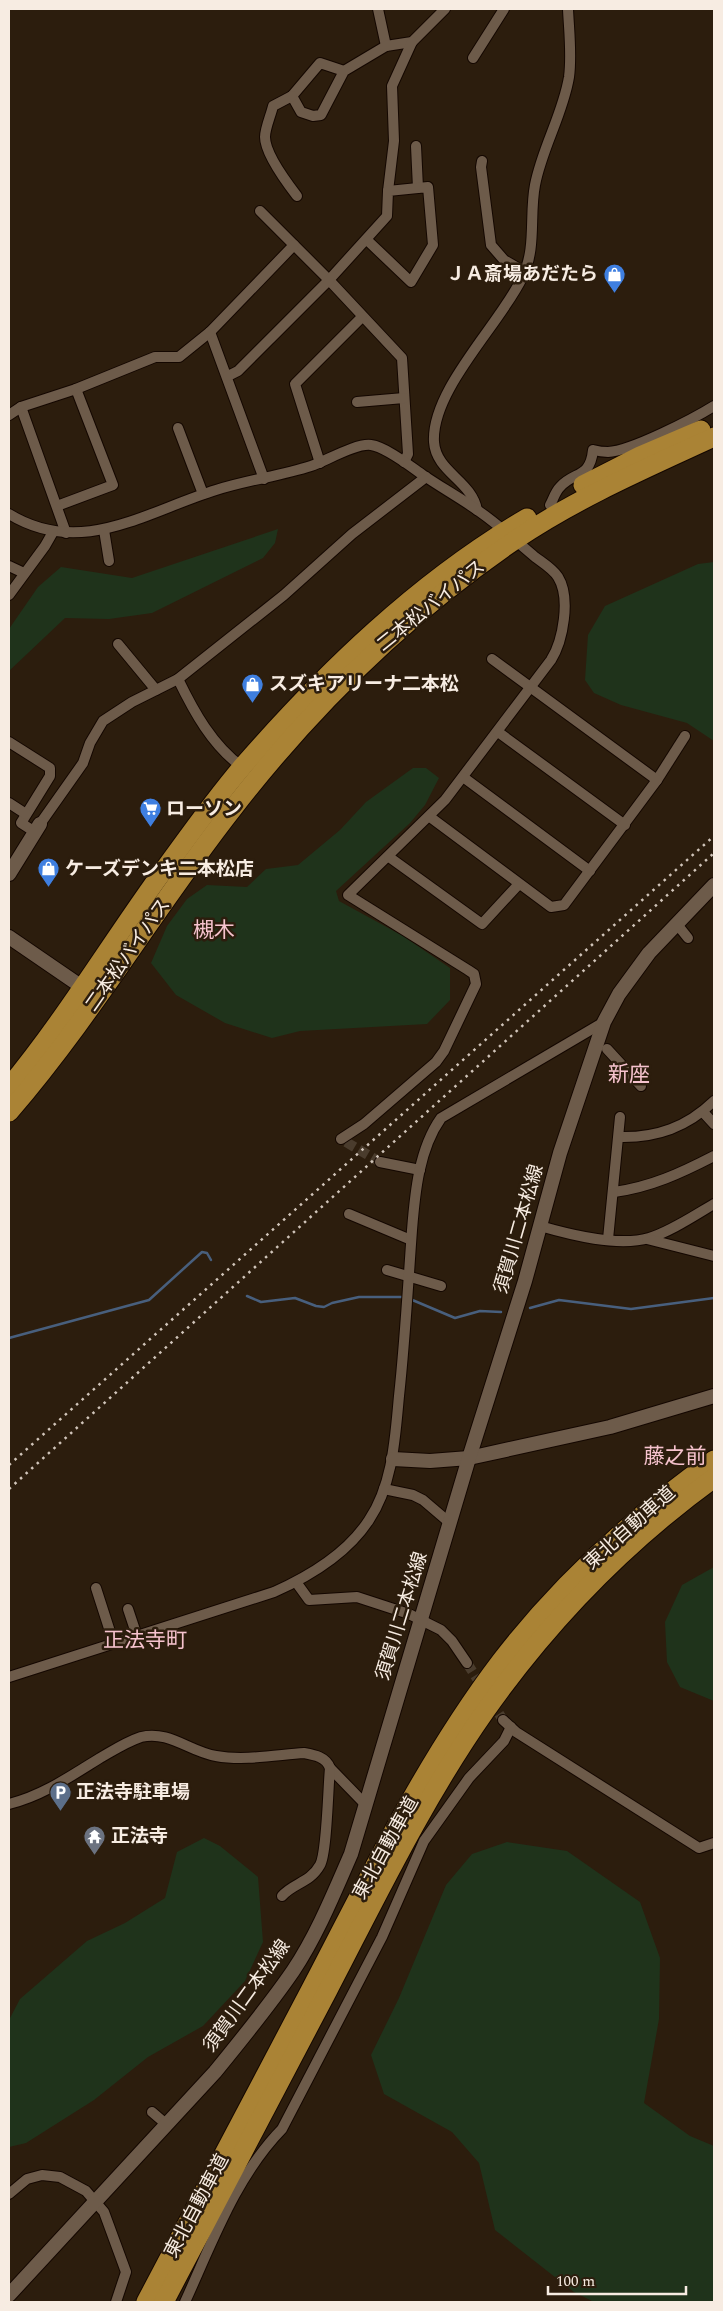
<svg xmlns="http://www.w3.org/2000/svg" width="723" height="2311" viewBox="0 0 723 2311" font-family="Spectral,'Noto Sans JP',serif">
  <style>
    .green { fill: #1f331b }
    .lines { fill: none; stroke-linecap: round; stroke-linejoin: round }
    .stream { stroke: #485f7d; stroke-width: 2.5 }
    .street-tunnel { stroke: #4a3c2d; stroke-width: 10; stroke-dasharray: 10 5; stroke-linecap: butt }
    .street-casing { stroke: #140700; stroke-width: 12 }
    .secondary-casing { stroke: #140700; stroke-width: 16 }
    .highway-casing { stroke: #140700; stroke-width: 21 }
    .street { stroke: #6d5b4a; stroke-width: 10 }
    .secondary { stroke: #6d5b4a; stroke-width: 14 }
    .highway { stroke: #aa8335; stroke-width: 19 }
    .rail { stroke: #d1c5ba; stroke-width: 2.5; stroke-dasharray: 2.5 5; stroke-linecap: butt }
    .labels { text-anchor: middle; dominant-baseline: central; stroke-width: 5; stroke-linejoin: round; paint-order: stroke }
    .poi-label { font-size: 19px; font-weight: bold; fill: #f7ece2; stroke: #2c1d0d; text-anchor: start }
    .street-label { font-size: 19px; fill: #f7ece2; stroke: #2c1d0d }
    .quarter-label { font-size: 21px; fill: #f6c3ce; stroke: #2c1d0d }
  </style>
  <rect width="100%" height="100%" fill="#2c1d0d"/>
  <g class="green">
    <path d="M278,529L275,543L263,558L152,613L109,619L65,618L9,671V629L38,587L61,567L132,578Z"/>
    <path d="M714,562V741L687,723L621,705L594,693L585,680L588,635L605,606L698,564Z"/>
    <path d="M413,768H426L439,778L425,805L410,823L336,891L339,901L403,936L450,968V1000L427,1024L300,1031L272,1038L225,1023L176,995L151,963L167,926L187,899L207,885L247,887L266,869L298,865L340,830L366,802Z"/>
    <path d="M714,1567V1701L680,1687L667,1662L665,1622L682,1585Z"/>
    <path d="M204,1838L220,1846L258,1877L263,1942L245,1981L203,2026L148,2057L94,2100L26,2143L9,2147V2020L20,1999L87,1941L125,1923L165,1898L177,1852Z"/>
    <path d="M507,1842L567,1851L640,1902L660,1958L659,2019L644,2103L690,2136L714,2146V2302H594L574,2292L495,2230L479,2163L452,2132L384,2094L371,2055L399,1998L446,1885L472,1854Z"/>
  </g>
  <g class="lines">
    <g class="stream">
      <path d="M247,1296L261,1302L295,1298L316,1306L324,1307L332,1303L359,1297H405"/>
      <path d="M410,1299L455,1318L480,1311L501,1312"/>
      <path d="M530,1308L559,1300L631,1309L714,1298"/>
      <path d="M9,1338L149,1300L202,1252L207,1253L211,1260"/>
    </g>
    <g class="street-tunnel">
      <path d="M346,1142L380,1162"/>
      <path d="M467,1663L503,1720"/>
    </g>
    <defs>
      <g id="street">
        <path d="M378,9L386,46"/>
        <path d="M473,58L504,9"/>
        <path d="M344,71L320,63L292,96L301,112L313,116L321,115L344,71L386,46L412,42L445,9"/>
        <path d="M292,96L273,106C271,115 265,128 265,137C265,154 287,183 297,196"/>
        <path d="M416,146L418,188"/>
        <path d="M482,161L481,167L491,245L504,260L525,272"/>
        <path d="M388,191L394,141L392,86L412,42"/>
        <path d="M260,211L329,280L402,358L408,454L404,462"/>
        <path d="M210,332L264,479"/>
        <path d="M228,376L238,371L329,280L387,216L388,191L428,187L433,245L411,282L367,240"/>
        <path d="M357,402L404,398"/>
        <path d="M21,407L66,533"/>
        <path d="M9,415L21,407L76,389L155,357H179L210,332L294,245"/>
        <path d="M178,428L203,494"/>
        <path d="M320,463L295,384L362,317"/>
        <path d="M550,505C553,500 555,492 560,487C574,471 590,479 593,450C597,451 603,452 608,452C631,451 693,419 714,406"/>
        <path d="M57,506L113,485L76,389"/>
        <path d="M477,510C472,481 436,472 434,442C431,390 500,324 522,278C537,248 529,216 535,185C542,148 563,114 569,77C572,55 569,31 568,9"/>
        <path d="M9,514C81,558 145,512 216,490C247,480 280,476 311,466C326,461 356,443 371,445C386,447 410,466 423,475C442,488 462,499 480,512C500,526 517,542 535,557C543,563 553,569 558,577C571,598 563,641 551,660L445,800L348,895L468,970L474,974L476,984L444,1051L436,1062L364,1124L341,1139"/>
        <path d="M104,530L109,561"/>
        <path d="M9,566L24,573"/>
        <path d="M9,595L45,546L53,532"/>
        <path d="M118,644L156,690"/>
        <path d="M178,679C194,712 212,745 242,767"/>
        <path d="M498,732L625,825"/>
        <path d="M9,742L50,768V776L21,823L35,832"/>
        <path d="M463,777L590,871"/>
        <path d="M657,780L685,736"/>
        <path d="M9,803L26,814"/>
        <path d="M430,817L551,907L564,905L657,780L492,659"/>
        <path d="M40,824L83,763L90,743L103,721L132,702L178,679L284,595L352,534L426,477"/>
        <path d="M389,857L482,924L518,885"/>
        <path d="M676,923L688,938"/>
        <path d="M607,1049L641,1086"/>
        <path d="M703,1112L714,1124"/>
        <path d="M619,1137C657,1138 687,1127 714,1101"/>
        <path d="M380,1162L420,1170"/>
        <path d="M614,1192C651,1187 681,1173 714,1156"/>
        <path d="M349,1214L411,1240"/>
        <path d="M540,1226C571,1235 618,1247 649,1238C670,1232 695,1215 714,1204"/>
        <path d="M608,1239L620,1117"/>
        <path d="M647,1239L714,1256"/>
        <path d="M387,1270L441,1286"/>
        <path d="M384,1489L413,1495L423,1500L450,1523"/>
        <path d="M296,1582L309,1600L357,1597L409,1614L441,1630L452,1641L467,1663"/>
        <path d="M96,1588L114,1644"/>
        <path d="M128,1609L137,1636"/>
        <path d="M9,1677L274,1592C310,1576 347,1554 369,1520C393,1484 395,1438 399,1396C405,1341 408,1285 412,1230C415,1192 419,1149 441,1118L604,1022"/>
        <path d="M503,1720L516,1732L699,1848L714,1843"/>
        <path d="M9,1804C42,1796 71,1776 100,1758C114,1750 126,1742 141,1737C169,1730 190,1752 216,1756C244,1761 276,1755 304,1753C315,1755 326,1757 330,1768L365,1804"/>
        <path d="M282,1896C293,1883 310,1883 320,1865C327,1853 328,1787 330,1768"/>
        <path d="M152,2112L166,2124"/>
        <path d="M9,2194L27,2179L42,2175L60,2177L86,2191L104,2212L126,2272L116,2302"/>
        <path d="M185,2302C212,2243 236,2176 282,2129L382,1937L424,1841L469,1778L504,1741L511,1727"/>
      </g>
      <g id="secondary">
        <path d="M9,874L40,824"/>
        <path d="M9,937L82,987"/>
        <path d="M393,1459L430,1461L469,1458L610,1427L714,1396"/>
        <path d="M9,2295L215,2072C242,2039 269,2006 293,1971C317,1935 334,1893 351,1854L469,1458L525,1281L560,1153L604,1022L619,994L649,953L714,885"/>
      </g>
      <g id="highway">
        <path d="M583,485L640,456L701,430"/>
        <path d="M9,1087C63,1022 109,946 158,878C186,840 213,801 243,766C325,672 419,581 527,518"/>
        <path d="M9,1112C92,1016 156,906 234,807C315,703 406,614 515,540C577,498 647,468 714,437"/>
        <path d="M146,2302C201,2197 257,2092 312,1987C370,1876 425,1761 501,1661C561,1583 635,1516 714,1460"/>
        <path d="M164,2302C218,2198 273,2094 328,1990C377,1896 424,1798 486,1710C549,1621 626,1542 714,1478"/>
      </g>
    </defs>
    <use href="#street" class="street-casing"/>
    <use href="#secondary" class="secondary-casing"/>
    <use href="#highway" class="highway-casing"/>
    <use href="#street" class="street"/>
    <use href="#secondary" class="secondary"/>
    <use href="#highway" class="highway"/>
    <g class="rail">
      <path d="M9,1465L714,836"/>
      <path d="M9,1489L714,853"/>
    </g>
  </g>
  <defs>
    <symbol id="shop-pin" viewBox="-11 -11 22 30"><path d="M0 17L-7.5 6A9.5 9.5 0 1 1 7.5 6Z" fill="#3f7fe0" stroke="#2c1d0d"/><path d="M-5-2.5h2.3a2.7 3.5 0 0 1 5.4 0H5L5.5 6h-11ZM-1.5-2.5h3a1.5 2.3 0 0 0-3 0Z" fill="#fff"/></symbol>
    <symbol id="supermarket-pin" viewBox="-11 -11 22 30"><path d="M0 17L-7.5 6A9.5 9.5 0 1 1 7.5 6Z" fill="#3f7fe0" stroke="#2c1d0d"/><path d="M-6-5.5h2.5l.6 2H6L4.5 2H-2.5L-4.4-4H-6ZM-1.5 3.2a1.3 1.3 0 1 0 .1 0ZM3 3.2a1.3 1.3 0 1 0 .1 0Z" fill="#fff"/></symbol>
    <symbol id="parking-pin" viewBox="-11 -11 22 30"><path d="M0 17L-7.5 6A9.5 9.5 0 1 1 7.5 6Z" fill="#5c6f8a" stroke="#2c1d0d"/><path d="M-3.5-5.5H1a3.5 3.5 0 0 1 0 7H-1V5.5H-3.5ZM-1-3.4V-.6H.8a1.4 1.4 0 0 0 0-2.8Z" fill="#fff"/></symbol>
    <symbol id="temple-pin" viewBox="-11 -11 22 30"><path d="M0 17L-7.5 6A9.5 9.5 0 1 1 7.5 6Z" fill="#6b7280" stroke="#2c1d0d"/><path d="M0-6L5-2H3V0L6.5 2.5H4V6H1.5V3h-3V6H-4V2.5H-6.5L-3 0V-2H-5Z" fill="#fff"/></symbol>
  </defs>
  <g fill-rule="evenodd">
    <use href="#shop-pin" x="602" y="262" width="25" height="34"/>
    <use href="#shop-pin" x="240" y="672" width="25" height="34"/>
    <use href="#supermarket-pin" x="138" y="796" width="25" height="34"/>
    <use href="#shop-pin" x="36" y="856" width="25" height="34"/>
    <use href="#parking-pin" x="48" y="1780" width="25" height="34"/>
    <use href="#temple-pin" x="82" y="1824" width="25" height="34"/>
  </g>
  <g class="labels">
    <g class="poi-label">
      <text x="598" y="274" text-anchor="end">ＪＡ斎場あだたら</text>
      <text x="269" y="684">スズキアリーナ二本松</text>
      <text x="166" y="809">ローソン</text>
      <text x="65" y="869">ケーズデンキ二本松店</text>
      <text x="76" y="1792">正法寺駐車場</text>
      <text x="111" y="1836">正法寺</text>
    </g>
    <g class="street-label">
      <text transform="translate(431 606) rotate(-39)">二本松バイパス</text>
      <text transform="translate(128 955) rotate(-55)">二本松バイパス</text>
      <text transform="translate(519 1229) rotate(-74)">須賀川二本松線</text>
      <text transform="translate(630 1528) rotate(-42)">東北自動車道</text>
      <text transform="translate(402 1616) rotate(-73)">須賀川二本松線</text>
      <text transform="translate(386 1848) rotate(-61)">東北自動車道</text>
      <text transform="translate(247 1996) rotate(-54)">須賀川二本松線</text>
      <text transform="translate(197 2206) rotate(-62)">東北自動車道</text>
    </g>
    <g class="quarter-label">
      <text x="214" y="931">槻木</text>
      <text x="629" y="1075">新座</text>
      <text x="675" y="1457">藤之前</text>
      <text x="145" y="1641">正法寺町</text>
    </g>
  </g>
  <rect width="723" height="2311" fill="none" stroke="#f7ece2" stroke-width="20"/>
  <path d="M548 2286v8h138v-8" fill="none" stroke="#f7ece2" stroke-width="2.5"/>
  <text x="556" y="2286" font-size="15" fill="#f7ece2" stroke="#2c1d0d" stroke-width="4" paint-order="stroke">100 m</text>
</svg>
